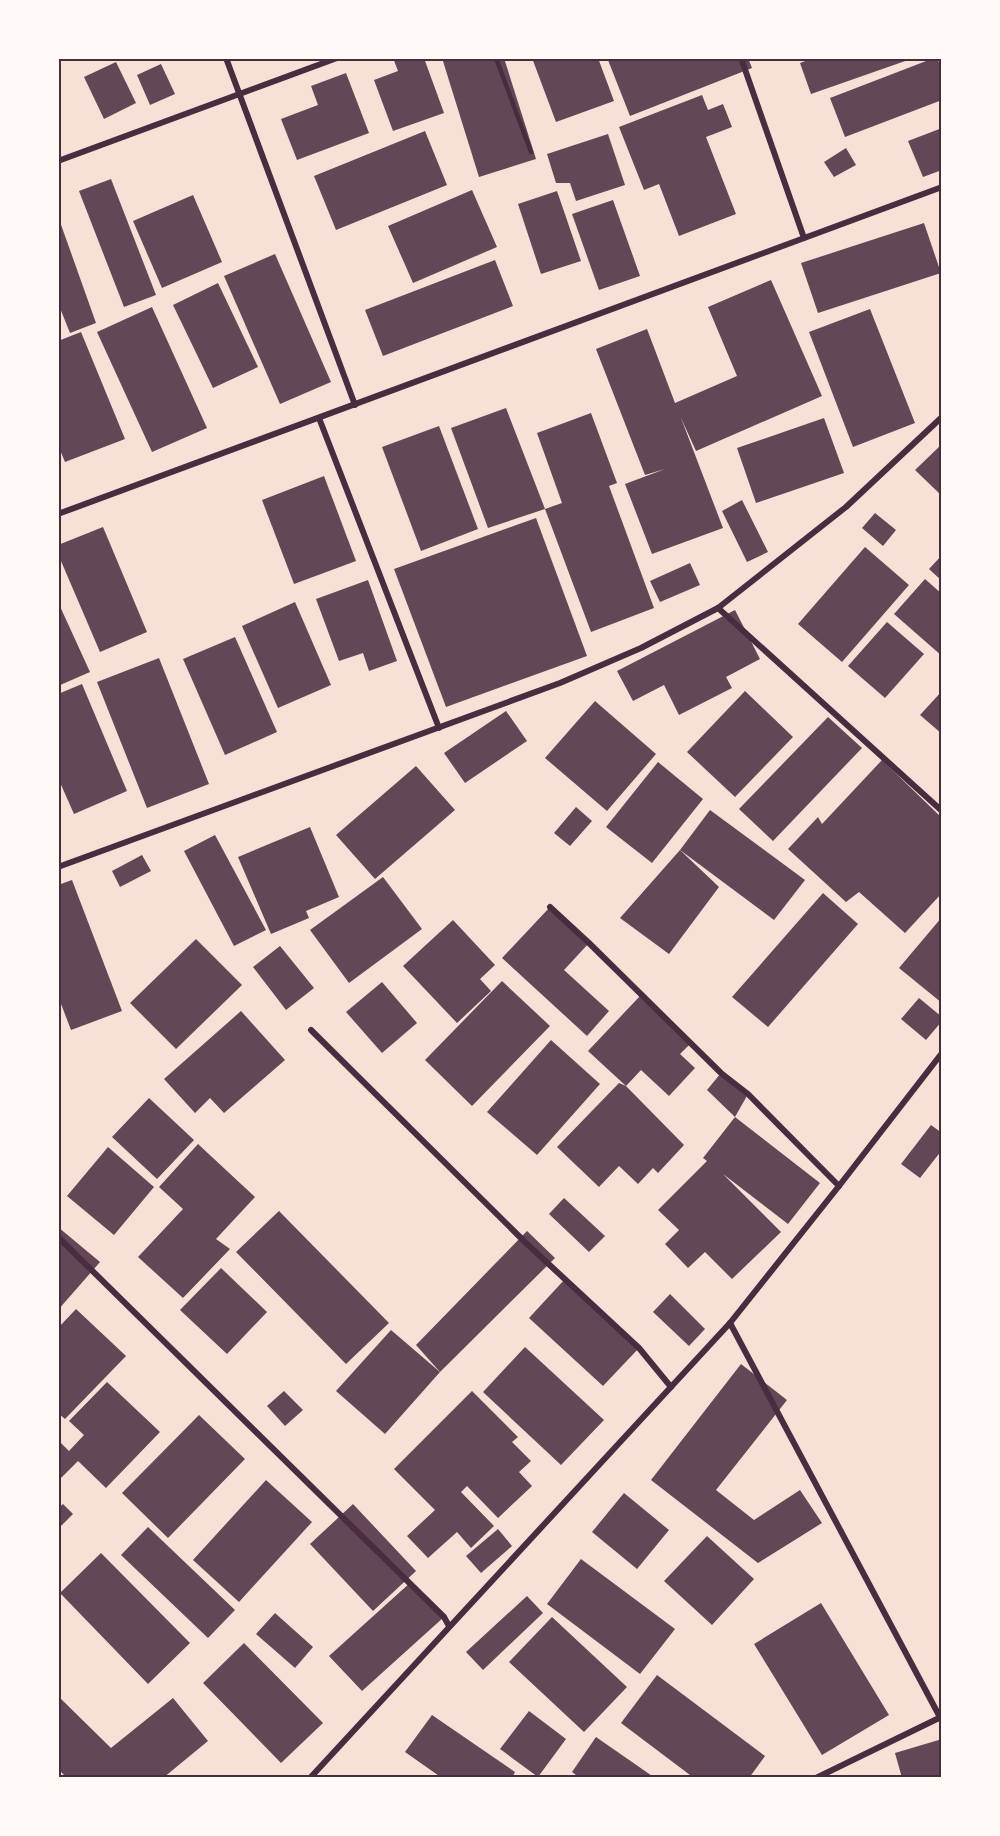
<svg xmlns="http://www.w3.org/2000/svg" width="1000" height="1836" viewBox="0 0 1000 1836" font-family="'Noto Sans',sans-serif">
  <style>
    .building { fill: #644757 }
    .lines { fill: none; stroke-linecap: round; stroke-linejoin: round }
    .service { stroke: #4a2c40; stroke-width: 4.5 }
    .minor { stroke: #4a2c40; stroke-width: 6 }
    .neatline { fill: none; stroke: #4a2c40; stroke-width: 2 }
  </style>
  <rect width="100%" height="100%" fill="#f7e1d7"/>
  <g class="building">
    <path d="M393,58H424L444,113L393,131L374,80L398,71Z"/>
    <path d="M442,58H504L536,159L479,177Z"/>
    <path d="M532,58H598L614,101L556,122Z"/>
    <path d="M611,58H748L752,68L630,116L608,60Z"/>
    <path d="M813,58H911V59L811,94L800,63Z"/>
    <path d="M934,58H937L942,69V100L845,137L830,98Z"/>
    <path d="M116,62L136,103L104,119L84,77Z"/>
    <path d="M161,64L175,94L150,105L137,75Z"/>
    <path d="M346,73L369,133L297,160L281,119L318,105L311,86Z"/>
    <path d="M702,95L708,110L723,104L732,127L706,137L736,214L679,236L659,184L644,190L619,127Z"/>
    <path d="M942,128V170L923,177L908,141Z"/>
    <path d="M425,131L447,185L336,230L314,176Z"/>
    <path d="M608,134L625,185L576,201L570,183H556L547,154Z"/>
    <path d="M846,148L856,165L834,177L824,162Z"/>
    <path d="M111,179L156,295L124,307L79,191Z"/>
    <path d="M472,190L497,247L413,283L388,226Z"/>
    <path d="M557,191L581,261L541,274L518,204Z"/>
    <path d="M193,195L222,262L162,288L133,221Z"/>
    <path d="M613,200L640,276L599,290L572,214Z"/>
    <path d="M59,219L96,323L70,333L58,303Z"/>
    <path d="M924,223L941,273L818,313L801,263Z"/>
    <path d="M275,254L331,382L280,404L224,276Z"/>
    <path d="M495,260L513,306L383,356L365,310Z"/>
    <path d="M771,280L822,396L696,451L681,418L723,528L652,554L625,484L665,469L645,475L596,349L647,329L675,403L737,376L708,307Z"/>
    <path d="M218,283L258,367L213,388L173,305Z"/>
    <path d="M152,307L207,428L152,452L97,332Z"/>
    <path d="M870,309L915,423L853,447L809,332Z"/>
    <path d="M81,332L125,439L65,462L58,445V341Z"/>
    <path d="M506,408L545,509L562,503L537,433L591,413L617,483L609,486L654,608L591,632L545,509L488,528L451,428Z"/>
    <path d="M824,418L844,473L756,503L737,448Z"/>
    <path d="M439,426L478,529L421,551L382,447Z"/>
    <path d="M942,444V496L915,470Z"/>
    <path d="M324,476L356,561L294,584L262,500Z"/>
    <path d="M742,500L768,552L747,562L722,511Z"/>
    <path d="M875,513L896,530L883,546L862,528Z"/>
    <path d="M536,518L587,656L446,707L394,569Z"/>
    <path d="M103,527L147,632L100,652L58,554V545Z"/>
    <path d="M865,547L909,585L842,662L798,624Z"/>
    <path d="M942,555V581L929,569Z"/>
    <path d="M690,563L700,585L660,602L650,581Z"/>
    <path d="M925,579L942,594V656L894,614Z"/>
    <path d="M368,580L397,661L369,671L363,653L339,661L316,599Z"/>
    <path d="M58,602L90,672L58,686Z"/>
    <path d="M295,602L331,685L278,708L242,626Z"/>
    <path d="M735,610L760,659L726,677L732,688L679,715L664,685L633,701L617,671Z"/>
    <path d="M887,622L924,654L885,698L848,666Z"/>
    <path d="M235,637L277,732L225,755L183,659Z"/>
    <path d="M159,658L209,784L147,808L97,682Z"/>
    <path d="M82,684L127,791L74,814L58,778V694Z"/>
    <path d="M745,691L793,737L735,797L687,752Z"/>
    <path d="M942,691V734L920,715Z"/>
    <path d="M595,701L656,754L607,811L545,758Z"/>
    <path d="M506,711L527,741L465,783L444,753Z"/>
    <path d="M828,717L862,748L773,841L739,809Z"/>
    <path d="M882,760L942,818V893L905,933L859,892L846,902L788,849L818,817L822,824Z"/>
    <path d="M658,762L703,799L652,863L606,827Z"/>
    <path d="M416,766L455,810L375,879L336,835Z"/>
    <path d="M576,807L592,821L570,846L554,833Z"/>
    <path d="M710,810L805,880L774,920L680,850Z"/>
    <path d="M310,827L339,897L306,911L309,918L271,934L238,857Z"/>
    <path d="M215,835L266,930L234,946L184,851Z"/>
    <path d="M680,850L719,887L669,954L620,918Z"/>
    <path d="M142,855L151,871L120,887L112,871Z"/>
    <path d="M383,877L422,929L349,983L310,930Z"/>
    <path d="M72,880L122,1011L71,1030L58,996V885Z"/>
    <path d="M823,893L858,924L768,1027L732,997Z"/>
    <path d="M550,907L589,943L564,970L609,1011L587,1036L502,958Z"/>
    <path d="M942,917V1003L899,968Z"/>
    <path d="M453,920L495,965L480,979L491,991L457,1023L403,966Z"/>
    <path d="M196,939L242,985L176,1049L130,1003Z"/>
    <path d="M280,946L314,988L286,1010L253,967Z"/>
    <path d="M502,981L550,1026L472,1106L425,1060Z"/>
    <path d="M382,982L417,1023L382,1053L346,1012Z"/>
    <path d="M640,996L691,1043L680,1054L695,1068L669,1096L641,1070L626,1086L588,1051Z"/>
    <path d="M919,998L942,1017V1021L926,1040L901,1019Z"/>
    <path d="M241,1011L285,1060L224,1113L210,1098L195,1113L164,1079Z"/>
    <path d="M551,1040L600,1084L537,1155L487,1112Z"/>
    <path d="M721,1073L748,1094L735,1117L707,1090Z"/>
    <path d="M619,1083L626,1086L684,1145L658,1173L653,1168L638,1184L619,1166L599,1187L557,1147Z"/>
    <path d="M149,1098L194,1140L157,1179L112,1137Z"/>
    <path d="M735,1117L820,1183L788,1224L723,1174L781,1232L732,1279L705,1252L688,1268L665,1244L679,1230L658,1210L707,1161L703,1158Z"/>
    <path d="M931,1125L942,1133V1150L920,1178L901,1164Z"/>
    <path d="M198,1144L255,1197L216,1239L230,1249L183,1298L138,1257L183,1209L159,1187Z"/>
    <path d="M108,1147L154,1187L114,1235L67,1196Z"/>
    <path d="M564,1198L605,1236L589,1252L549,1214Z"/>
    <path d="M279,1211L389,1323L346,1364L236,1252Z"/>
    <path d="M58,1227L100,1262L58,1310Z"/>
    <path d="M527,1231L555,1258L440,1372L416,1345Z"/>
    <path d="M221,1268L267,1312L227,1354L180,1310Z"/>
    <path d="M565,1279L639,1348L603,1386L529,1318Z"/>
    <path d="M670,1294L705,1329L689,1346L653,1312Z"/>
    <path d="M76,1309L126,1356L65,1419L58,1413V1328Z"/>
    <path d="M391,1330L440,1372L385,1434L336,1391Z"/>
    <path d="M525,1347L604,1420L561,1465L483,1392Z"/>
    <path d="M741,1364L787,1400L716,1490L754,1520L800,1490L822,1523L758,1563L651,1480Z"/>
    <path d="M107,1382L160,1432L106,1488L78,1461L58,1481V1440L69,1451L84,1435L69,1421Z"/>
    <path d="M284,1391L303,1410L285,1426L267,1406Z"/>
    <path d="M472,1391L518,1437L512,1442L531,1461L519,1472L532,1486L498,1518L467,1486L461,1492L494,1526L471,1548L457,1532L428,1558L407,1536L435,1510L394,1469Z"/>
    <path d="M199,1415L245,1459L168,1538L122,1493Z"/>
    <path d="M266,1480L312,1522L239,1602L193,1560Z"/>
    <path d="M624,1493L669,1530L637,1569L592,1532Z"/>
    <path d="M63,1504L73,1514L58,1529V1508Z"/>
    <path d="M353,1504L416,1571L373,1611L310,1544Z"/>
    <path d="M148,1527L235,1610L208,1638L121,1555Z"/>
    <path d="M498,1529L512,1546L481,1573L466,1556Z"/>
    <path d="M707,1536L754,1579L712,1625L664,1581Z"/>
    <path d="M101,1553L190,1643L148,1684L60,1593Z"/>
    <path d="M581,1559L675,1629L640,1674L547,1604Z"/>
    <path d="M411,1582L444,1617L362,1691L329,1656Z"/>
    <path d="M527,1596L543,1613L483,1670L466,1652Z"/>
    <path d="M821,1603L889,1715L822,1755L754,1644Z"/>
    <path d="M275,1613L313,1647L295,1668L256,1634Z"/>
    <path d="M552,1617L627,1687L584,1732L509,1662Z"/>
    <path d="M244,1643L323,1723L281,1763L203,1683Z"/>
    <path d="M657,1675L765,1756L749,1778H694L621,1723Z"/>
    <path d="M58,1696L111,1748L173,1698L208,1741L163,1778H67L58,1769Z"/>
    <path d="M529,1711L566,1739L538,1777L500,1749Z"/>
    <path d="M432,1715L515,1772L512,1778H442L405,1752Z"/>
    <path d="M596,1737L655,1778H580L572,1772Z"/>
    <path d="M942,1739V1778H902L895,1753Z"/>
  </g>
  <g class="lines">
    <path class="service" d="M496,58L531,152"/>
    <g class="minor">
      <path d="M226,58L355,405"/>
      <path d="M741,58L804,238"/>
      <path d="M58,161L337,58"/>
      <path d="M319,418L439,728"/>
      <path d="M58,514L942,187"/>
      <path d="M718,608L942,811"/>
      <path d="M58,867L560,683L641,648L718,608L846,507L942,417"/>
      <path d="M550,907L589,943L721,1073L748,1094L839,1186"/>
      <path d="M311,1030L526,1243L639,1348L671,1387"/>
      <path d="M58,1237L444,1617L449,1626"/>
      <path d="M730,1323L942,1721"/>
      <path d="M310,1778L730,1323L839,1186L942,1053"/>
      <path d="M816,1778L939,1718"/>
    </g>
  </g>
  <rect width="1000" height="1836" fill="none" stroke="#fffaf5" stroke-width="120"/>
  <rect x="60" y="60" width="880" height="1716" class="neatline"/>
</svg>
